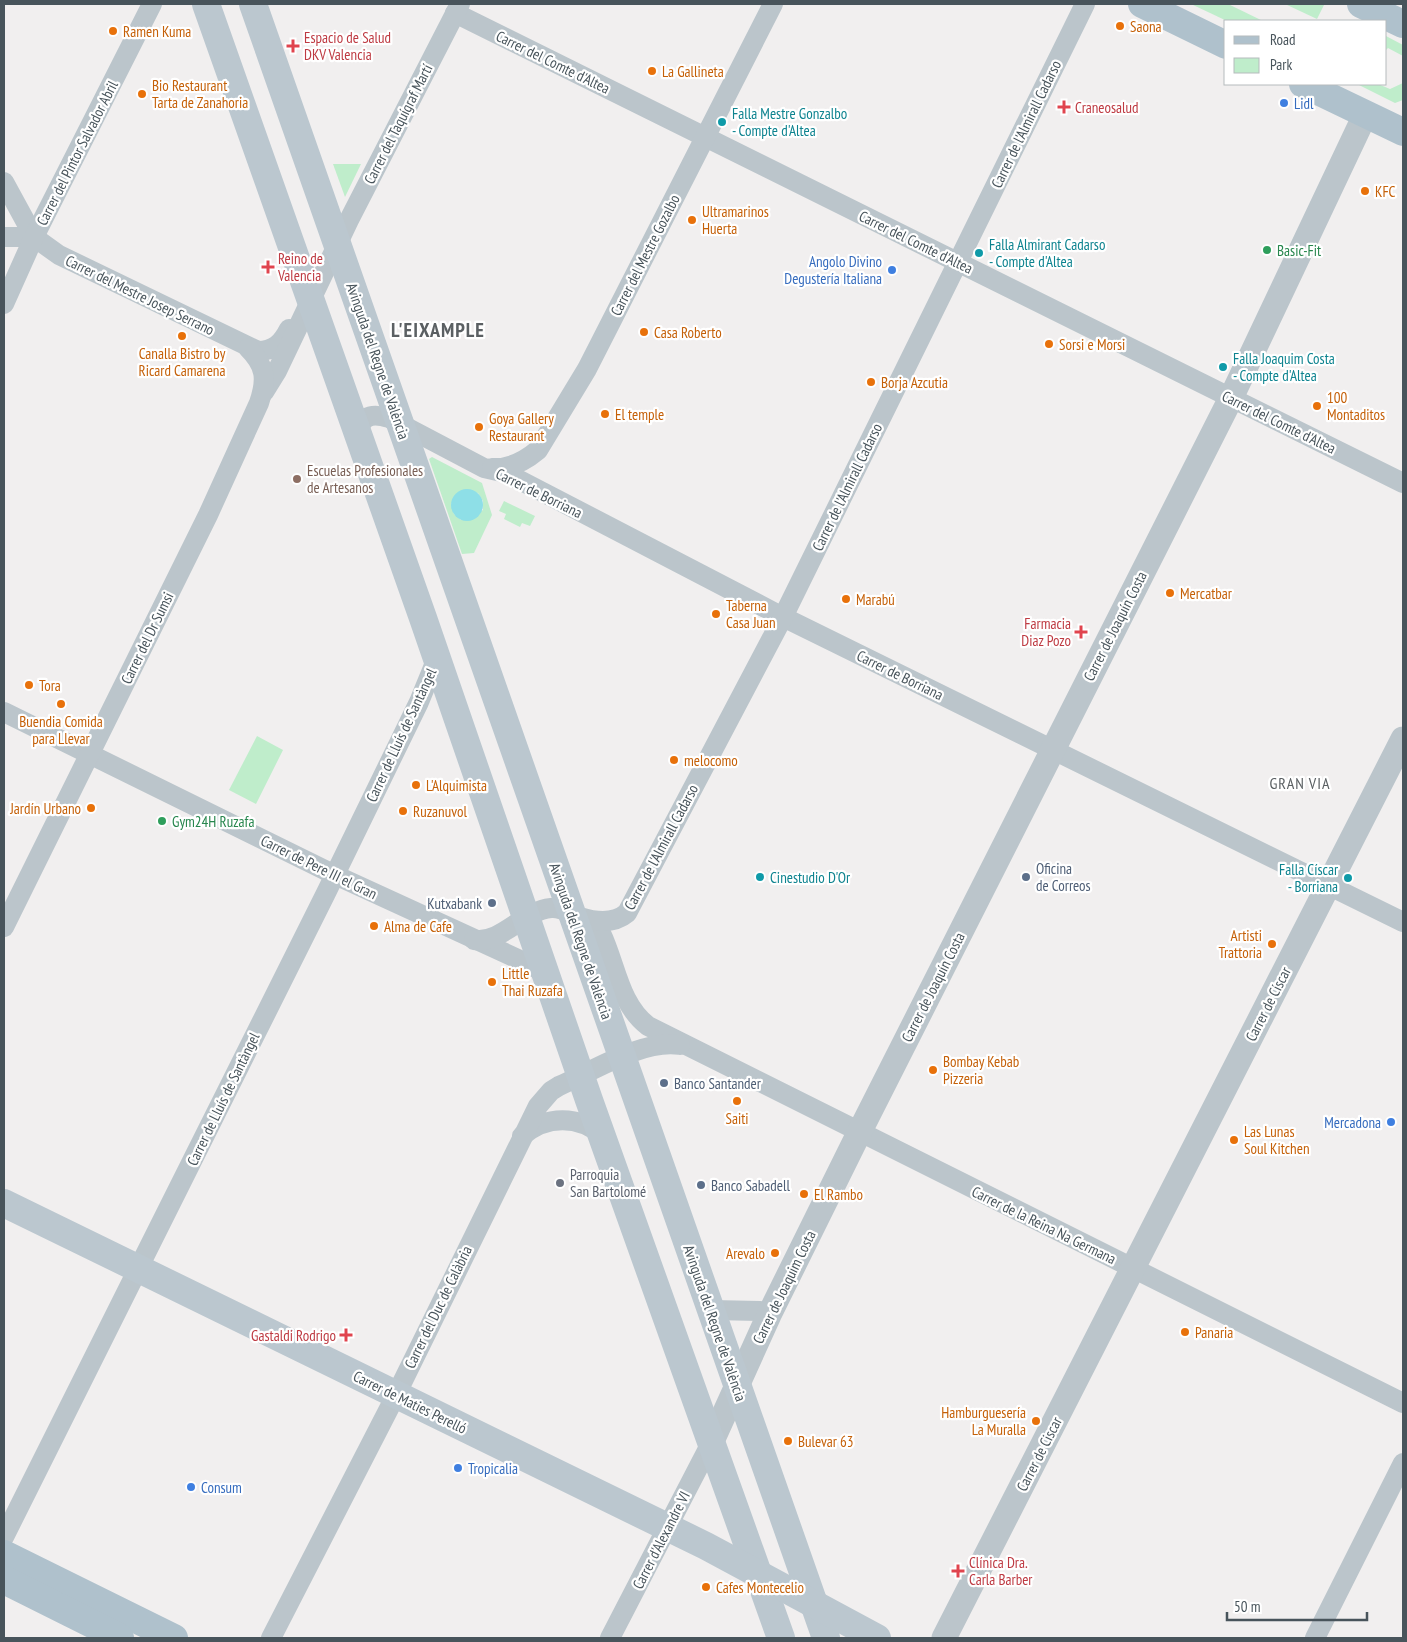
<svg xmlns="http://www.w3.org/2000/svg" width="1407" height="1642" viewBox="0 0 1407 1642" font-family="'PT Sans Narrow',sans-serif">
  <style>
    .green { fill: #bfedcb; fill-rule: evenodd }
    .water { fill: #8edfe7 }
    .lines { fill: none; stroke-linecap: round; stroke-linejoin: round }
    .minor { stroke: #bbc5cb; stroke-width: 20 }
    .tertiary { stroke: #bbc5cb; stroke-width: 25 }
    .secondary { stroke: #bbc7cf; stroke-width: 28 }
    .primary { stroke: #afc1cc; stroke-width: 28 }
    .food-dot { fill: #e8710a; stroke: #fff; stroke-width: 2 }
    .health-dot { fill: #e0444e; stroke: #fff; stroke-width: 2 }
    .shop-dot { fill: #3f7fe0; stroke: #fff; stroke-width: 2 }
    .culture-dot { fill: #0f9aa8; stroke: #fff; stroke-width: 2 }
    .leisure-dot { fill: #2e9e5b; stroke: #fff; stroke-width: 2 }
    .education-dot { fill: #8d6e63; stroke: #fff; stroke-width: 2 }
    .service-dot { fill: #5c6f8a; stroke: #fff; stroke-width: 2 }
    .worship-dot { fill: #6b7280; stroke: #fff; stroke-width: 2 }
    .labels { text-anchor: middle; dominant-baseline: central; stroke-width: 4.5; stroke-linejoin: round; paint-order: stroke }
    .food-label { font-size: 15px; fill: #c56008; stroke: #fff; text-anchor: start }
    .health-label { font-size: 15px; fill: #be3a42; stroke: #fff; text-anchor: start }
    .street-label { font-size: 15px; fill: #48545b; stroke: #fff }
    .shop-label { font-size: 15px; fill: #366cbe; stroke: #fff; text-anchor: start }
    .culture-label { font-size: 15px; fill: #0d838f; stroke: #fff; text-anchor: start }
    .leisure-label { font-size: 15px; fill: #27864d; stroke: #fff; text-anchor: start }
    .education-label { font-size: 15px; fill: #785e54; stroke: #fff; text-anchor: start }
    .service-label { font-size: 15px; fill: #4e5e75; stroke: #fff; text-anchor: start }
    .worship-label { font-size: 15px; fill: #5b616d; stroke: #fff; text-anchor: start }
    .neighbourhood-label { font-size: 16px; letter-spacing: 1px; fill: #5b6063; stroke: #fff }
    .district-label { font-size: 20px; font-weight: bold; letter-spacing: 1px; fill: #5b6063; stroke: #fff }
  </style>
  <rect width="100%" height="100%" fill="#f1efef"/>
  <g class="green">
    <path d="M1191,4H1228L1263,21H1227Z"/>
    <path d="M1285,4H1321L1324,5L1317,19Z"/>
    <path d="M1386,36L1403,45V56L1388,48L1386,50Z"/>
    <path d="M1403,83V100L1395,103L1357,84H1378L1390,89Z"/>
    <path d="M333,164H361L345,197Z"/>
    <path d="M432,457L482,483L492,515L474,553L462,554L429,459ZM459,492L478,493L483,501V510L461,520L454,514L451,504Z"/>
    <path d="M504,501L535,516L530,526L522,523L520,527L504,519L506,514L499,511Z"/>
    <path d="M257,736L283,750L256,804L229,790Z"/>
  </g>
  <circle class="water" cx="467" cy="505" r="16"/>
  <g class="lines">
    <g class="minor">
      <path d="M455,13L1403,483"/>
      <path d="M4,182L34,237L59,255L258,351C274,351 282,343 289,329"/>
      <path d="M4,237H34"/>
      <path d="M4,304L34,237L152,4"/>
      <path d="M264,392L277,371L349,220L460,4"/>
      <path d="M359,439C358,417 369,412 389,418L484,468L506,473L783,617L1403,922"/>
      <path d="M492,468C509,469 525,461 538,450L587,369L773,4"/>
      <path d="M4,712L335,875L531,965L538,969L548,980"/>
      <path d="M582,919L594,925L601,933C616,964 619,1004 648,1026L1403,1403"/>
      <path d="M4,927L208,515L259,403C267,379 266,366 248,348"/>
      <path d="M474,940C503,943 522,911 551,908C562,907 570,914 580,917C596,922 614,924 627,913L783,617L1085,4"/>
      <path d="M522,1136C546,1115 579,1115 603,1136"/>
      <path d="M711,1310L760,1311L769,1315"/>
      <path d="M4,1537L326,893L419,702L437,658"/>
      <path d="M271,1638L396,1395L538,1106L551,1091L559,1086C593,1071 643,1039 680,1045"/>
      <path d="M610,1638L712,1441"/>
      <path d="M1315,1638L1403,1463"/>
    </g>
    <g class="tertiary">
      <path d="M712,1441L769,1315L859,1133L1231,398L1365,115"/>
      <path d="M944,1638L1403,739"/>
    </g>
    <g class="secondary">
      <path d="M206,4L423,618L589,1100L781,1638"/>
      <path d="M253,4L826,1638"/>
      <path d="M4,1203L706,1546L877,1638"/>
    </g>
    <g class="primary">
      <path d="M1142,4L1226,45"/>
      <path d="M1361,4L1403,24"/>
      <path d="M1303,84L1403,132"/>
      <path d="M4,1554L174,1638"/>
      <path d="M4,1580L120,1638"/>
    </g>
  </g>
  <g class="food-dot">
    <circle cx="1120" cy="26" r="5"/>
    <circle cx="113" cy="31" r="5"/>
    <circle cx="652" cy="71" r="5"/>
    <circle cx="142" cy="94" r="5"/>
    <circle cx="1365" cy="191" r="5"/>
    <circle cx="692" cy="220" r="5"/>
    <circle cx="644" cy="332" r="5"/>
    <circle cx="182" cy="336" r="5"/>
    <circle cx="1049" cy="344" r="5"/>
    <circle cx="871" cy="382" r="5"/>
    <circle cx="1317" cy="406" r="5"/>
    <circle cx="605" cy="414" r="5"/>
    <circle cx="479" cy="427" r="5"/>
    <circle cx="1170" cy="593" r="5"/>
    <circle cx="846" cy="599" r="5"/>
    <circle cx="716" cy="614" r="5"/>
    <circle cx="29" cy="685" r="5"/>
    <circle cx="61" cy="704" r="5"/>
    <circle cx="674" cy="760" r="5"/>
    <circle cx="416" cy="785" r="5"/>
    <circle cx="91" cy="808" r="5"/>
    <circle cx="403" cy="811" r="5"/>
    <circle cx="374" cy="926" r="5"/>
    <circle cx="1272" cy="944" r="5"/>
    <circle cx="492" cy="982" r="5"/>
    <circle cx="933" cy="1070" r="5"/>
    <circle cx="737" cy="1101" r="5"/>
    <circle cx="1234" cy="1140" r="5"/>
    <circle cx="804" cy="1194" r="5"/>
    <circle cx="775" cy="1253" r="5"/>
    <circle cx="1185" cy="1332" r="5"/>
    <circle cx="1036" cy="1421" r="5"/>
    <circle cx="788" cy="1441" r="5"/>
    <circle cx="706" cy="1587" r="5"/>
  </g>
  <g class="health-dot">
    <path d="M290.5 38.5h5v5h5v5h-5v5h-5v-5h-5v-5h5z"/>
    <path d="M1061.5 99.5h5v5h5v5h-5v5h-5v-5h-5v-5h5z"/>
    <path d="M265.5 259.5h5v5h5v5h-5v5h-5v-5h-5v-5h5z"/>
    <path d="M1078.5 624.5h5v5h5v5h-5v5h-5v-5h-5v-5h5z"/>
    <path d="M343.5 1327.5h5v5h5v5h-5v5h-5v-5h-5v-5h5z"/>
    <path d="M955.5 1563.5h5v5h5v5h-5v5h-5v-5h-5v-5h5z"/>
  </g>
  <g class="shop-dot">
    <circle cx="1284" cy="103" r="5"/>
    <circle cx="892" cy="270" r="5"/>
    <circle cx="1391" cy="1122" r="5"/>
    <circle cx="458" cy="1468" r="5"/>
    <circle cx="191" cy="1487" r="5"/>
  </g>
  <g class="culture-dot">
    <circle cx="722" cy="122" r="5"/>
    <circle cx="979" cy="253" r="5"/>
    <circle cx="1223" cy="367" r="5"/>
    <circle cx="760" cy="877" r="5"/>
    <circle cx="1348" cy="878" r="5"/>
  </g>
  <g class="leisure-dot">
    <circle cx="1267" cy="250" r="5"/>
    <circle cx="162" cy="821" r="5"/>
  </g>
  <circle class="education-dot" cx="297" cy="479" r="5"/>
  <g class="service-dot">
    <circle cx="1026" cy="877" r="5"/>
    <circle cx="492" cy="903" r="5"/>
    <circle cx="664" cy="1083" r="5"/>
    <circle cx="701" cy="1185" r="5"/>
  </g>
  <circle class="worship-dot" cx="560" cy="1183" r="5"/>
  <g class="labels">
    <g class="food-label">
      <text x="1130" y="26">Saona</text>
      <text x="123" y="31">Ramen Kuma</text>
      <text x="662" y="71">La Gallineta</text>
      <text x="152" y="85">Bio Restaurant<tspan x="152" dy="17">Tarta de Zanahoria</tspan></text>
      <text x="1375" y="191">KFC</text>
      <text x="702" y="211">Ultramarinos<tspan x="702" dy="17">Huerta</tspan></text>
      <text x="654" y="332">Casa Roberto</text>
      <text x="1059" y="344">Sorsi e Morsi</text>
      <text x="182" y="353" text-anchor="middle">Canalla Bistro by<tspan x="182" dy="17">Ricard Camarena</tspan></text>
      <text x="881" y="382">Borja Azcutia</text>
      <text x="1327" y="397">100<tspan x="1327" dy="17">Montaditos</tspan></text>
      <text x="615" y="414">El temple</text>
      <text x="489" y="418">Goya Gallery<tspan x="489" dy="17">Restaurant</tspan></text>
      <text x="1180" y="593">Mercatbar</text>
      <text x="856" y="599">Marabú</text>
      <text x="726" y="605">Taberna<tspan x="726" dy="17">Casa Juan</tspan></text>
      <text x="39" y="685">Tora</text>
      <text x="61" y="721" text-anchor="middle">Buendia Comida<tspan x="61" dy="17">para Llevar</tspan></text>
      <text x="684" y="760">melocomo</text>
      <text x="426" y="785">L'Alquimista</text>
      <text x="81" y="808" text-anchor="end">Jardín Urbano</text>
      <text x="413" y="811">Ruzanuvol</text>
      <text x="384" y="926">Alma de Cafe</text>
      <text x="1262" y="935" text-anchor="end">Artisti<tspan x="1262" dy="17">Trattoria</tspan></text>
      <text x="502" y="973">Little<tspan x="502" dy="17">Thai Ruzafa</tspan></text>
      <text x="943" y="1061">Bombay Kebab<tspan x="943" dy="17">Pizzeria</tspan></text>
      <text x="737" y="1118" text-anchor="middle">Saiti</text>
      <text x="1244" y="1131">Las Lunas<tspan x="1244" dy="17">Soul Kitchen</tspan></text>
      <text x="814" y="1194">El Rambo</text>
      <text x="765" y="1253" text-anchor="end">Arevalo</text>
      <text x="1195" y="1332">Panaria</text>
      <text x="1026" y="1412" text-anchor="end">Hamburguesería<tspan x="1026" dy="17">La Muralla</tspan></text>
      <text x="798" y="1441">Bulevar 63</text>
      <text x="716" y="1587">Cafes Montecelio</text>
    </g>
    <g class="health-label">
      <text x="304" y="37">Espacio de Salud<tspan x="304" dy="17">DKV Valencia</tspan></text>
      <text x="1075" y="107">Craneosalud</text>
      <text x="278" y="258">Reino de<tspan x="278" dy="17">Valencia</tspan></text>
      <text x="1071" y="623" text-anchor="end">Farmacia<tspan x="1071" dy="17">Diaz Pozo</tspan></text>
      <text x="336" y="1335" text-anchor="end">Gastaldi Rodrigo</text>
      <text x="969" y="1562">Clínica Dra.<tspan x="969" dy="17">Carla Barber</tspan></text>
    </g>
    <g class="street-label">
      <text transform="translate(553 62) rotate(26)">Carrer del Comte d'Altea</text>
      <text transform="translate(398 124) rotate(-63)">Carrer del Taquígraf Martí</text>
      <text transform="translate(1026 124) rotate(-64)">Carrer de l'Almirall Cadarso</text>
      <text transform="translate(77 153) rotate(-63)">Carrer del Pintor Salvador Abril</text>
      <text transform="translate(916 242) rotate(26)">Carrer del Comte d'Altea</text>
      <text transform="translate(645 255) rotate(-63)">Carrer del Mestre Gozalbo</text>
      <text transform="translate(140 295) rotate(26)">Carrer del Mestre Josep Serrano</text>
      <text transform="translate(378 361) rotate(71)">Avinguda del Regne de València</text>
      <text transform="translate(1279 422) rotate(26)">Carrer del Comte d'Altea</text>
      <text transform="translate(847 487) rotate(-64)">Carrer de l'Almirall Cadarso</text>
      <text transform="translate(539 493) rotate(26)">Carrer de Borriana</text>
      <text transform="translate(1115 626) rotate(-63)">Carrer de Joaquín Costa</text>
      <text transform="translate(147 638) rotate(-64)">Carrer del Dr Sumsi</text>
      <text transform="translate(900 675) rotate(26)">Carrer de Borriana</text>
      <text transform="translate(401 735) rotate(-65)">Carrer de Lluís de Santàngel</text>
      <text transform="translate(661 847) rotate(-62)">Carrer de l'Almirall Cadarso</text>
      <text transform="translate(319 867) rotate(26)">Carrer de Pere III el Gran</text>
      <text transform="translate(581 941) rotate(71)">Avinguda del Regne de València</text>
      <text transform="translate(933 987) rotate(-63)">Carrer de Joaquín Costa</text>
      <text transform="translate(1268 1004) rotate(-63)">Carrer de Císcar</text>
      <text transform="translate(223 1099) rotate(-64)">Carrer de Lluís de Santàngel</text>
      <text transform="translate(1044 1225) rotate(26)">Carrer de la Reina Na Germana</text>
      <text transform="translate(784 1287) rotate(-64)">Carrer de Joaquim Costa</text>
      <text transform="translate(438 1307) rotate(-64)">Carrer del Duc de Calàbria</text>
      <text transform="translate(715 1323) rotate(71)">Avinguda del Regne de València</text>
      <text transform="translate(410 1402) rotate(26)">Carrer de Maties Perelló</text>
      <text transform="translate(1039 1454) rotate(-63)">Carrer de Ciscar</text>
      <text transform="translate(661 1540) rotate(-63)">Carrer d'Alexandre VI</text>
    </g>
    <g class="shop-label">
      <text x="1294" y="103">Lidl</text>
      <text x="882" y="261" text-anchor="end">Angolo Divino<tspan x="882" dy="17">Degustería Italiana</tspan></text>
      <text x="1381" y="1122" text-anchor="end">Mercadona</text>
      <text x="468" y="1468">Tropicalia</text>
      <text x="201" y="1487">Consum</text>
    </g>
    <g class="culture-label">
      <text x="732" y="113">Falla Mestre Gonzalbo<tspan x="732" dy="17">- Compte d'Altea</tspan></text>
      <text x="989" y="244">Falla Almirant Cadarso<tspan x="989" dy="17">- Compte d'Altea</tspan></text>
      <text x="1233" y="358">Falla Joaquim Costa<tspan x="1233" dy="17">- Compte d'Altea</tspan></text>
      <text x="1338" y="869" text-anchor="end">Falla Císcar<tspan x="1338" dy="17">- Borriana</tspan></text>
      <text x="770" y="877">Cinestudio D'Or</text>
    </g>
    <g class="leisure-label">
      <text x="1277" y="250">Basic-Fit</text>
      <text x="172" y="821">Gym24H Ruzafa</text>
    </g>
    <g class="education-label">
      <text x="307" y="470">Escuelas Profesionales<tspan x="307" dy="17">de Artesanos</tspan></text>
    </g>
    <g class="service-label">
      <text x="1036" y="868">Oficina<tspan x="1036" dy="17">de Correos</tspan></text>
      <text x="482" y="903" text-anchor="end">Kutxabank</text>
      <text x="674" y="1083">Banco Santander</text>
      <text x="711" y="1185">Banco Sabadell</text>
    </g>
    <g class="worship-label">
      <text x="570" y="1174">Parroquia<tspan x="570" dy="17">San Bartolomé</tspan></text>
    </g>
    <g class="neighbourhood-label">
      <text x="1300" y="783">GRAN VIA</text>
    </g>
    <g class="district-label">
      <text x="438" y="330">L'EIXAMPLE</text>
    </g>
  </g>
  <rect width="1407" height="1642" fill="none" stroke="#48545b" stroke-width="10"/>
  <rect x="1224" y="20" width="162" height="65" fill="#ffffff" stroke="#b6bbbd"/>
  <rect x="1234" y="36" width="25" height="8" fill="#afc1cc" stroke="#b6bbbd"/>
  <text x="1270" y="45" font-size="15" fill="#48545b">Road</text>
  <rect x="1234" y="58" width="25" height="15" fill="#bfedcb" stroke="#b6bbbd"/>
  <text x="1270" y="70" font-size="15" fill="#48545b">Park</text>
  <path d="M1227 1612v8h140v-8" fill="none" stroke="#48545b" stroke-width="2.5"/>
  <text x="1234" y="1612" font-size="15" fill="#48545b" stroke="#ffffff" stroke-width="4" paint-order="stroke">50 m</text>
</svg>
